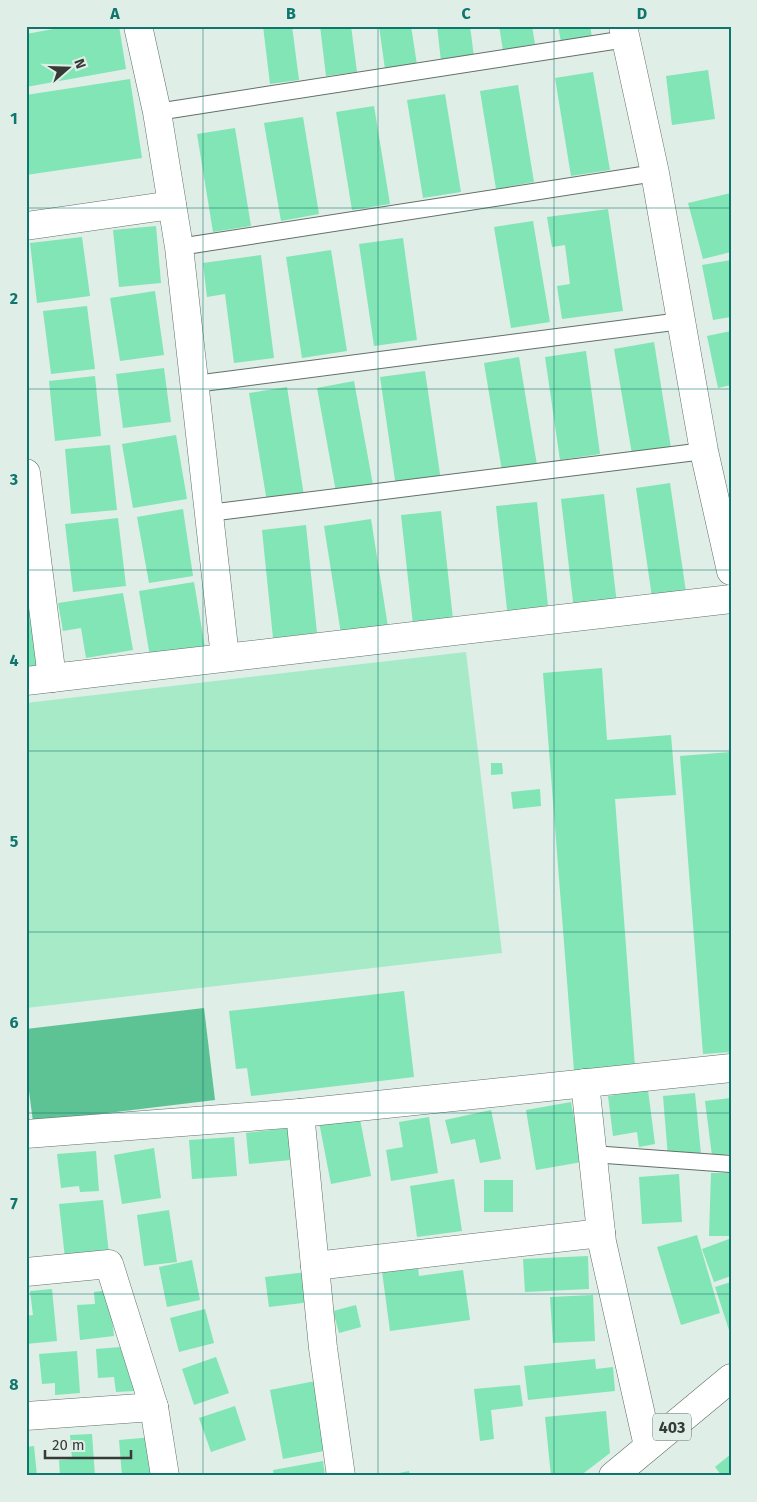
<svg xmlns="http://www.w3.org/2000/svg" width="757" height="1502" viewBox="0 0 757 1502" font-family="'Fira Sans',sans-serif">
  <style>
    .green { fill: #a6eac7 }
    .water { fill: #5dc294 }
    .building { fill: #81e5b5 }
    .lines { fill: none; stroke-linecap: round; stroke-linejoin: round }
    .service-casing { stroke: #637069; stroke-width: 18 }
    .minor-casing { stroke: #637069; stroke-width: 29 }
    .trunk-casing { stroke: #637069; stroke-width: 29 }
    .service { stroke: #fff; stroke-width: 16 }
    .minor { stroke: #fff; stroke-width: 28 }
    .trunk { stroke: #fff; stroke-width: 28 }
    .grid { fill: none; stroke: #0f766e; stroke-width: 1; stroke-opacity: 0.55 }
    .labels { text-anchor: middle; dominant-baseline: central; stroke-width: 5; stroke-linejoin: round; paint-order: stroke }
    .shield { fill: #dfeee6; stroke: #69716c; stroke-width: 1 }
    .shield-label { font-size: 16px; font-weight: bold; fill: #363b38 }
    .neatline { fill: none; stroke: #0f766e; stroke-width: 2 }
    .grid-label { font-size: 16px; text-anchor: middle; font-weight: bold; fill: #0f766e }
  </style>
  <rect width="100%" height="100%" fill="#dfeee6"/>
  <path class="green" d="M466,652L502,953L26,1008V703Z"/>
  <path class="water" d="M204,1008L215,1100L33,1122L26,1067V1029Z"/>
  <g class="building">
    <path d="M70,26H119L126,69L26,87V34Z"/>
    <path d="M263,26H292L299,80L270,84Z"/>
    <path d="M320,26H351L357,72L326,76Z"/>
    <path d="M379,26H411L417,65L385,69Z"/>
    <path d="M437,26H470L474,57L441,61Z"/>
    <path d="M499,26H532L535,44L503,50Z"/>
    <path d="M558,26H590L592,37L561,42Z"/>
    <path d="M708,70L715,119L672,125L666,76Z"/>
    <path d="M593,72L610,170L571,176L555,78Z"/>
    <path d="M130,79L142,158L26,175V95Z"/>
    <path d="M518,85L534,182L496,189L480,91Z"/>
    <path d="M445,94L461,192L423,198L407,100Z"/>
    <path d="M374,106L390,204L352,210L336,112Z"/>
    <path d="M303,117L319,214L281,221L264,123Z"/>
    <path d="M235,128L251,226L213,232L197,134Z"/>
    <path d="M731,193V252L703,259L688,203Z"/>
    <path d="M608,209L623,311L562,319L557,286L570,284L565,245L552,247L547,217Z"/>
    <path d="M533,221L550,322L511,328L494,227Z"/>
    <path d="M156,226L161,283L119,287L113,230Z"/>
    <path d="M82,237L90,296L37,303L30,243Z"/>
    <path d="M403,238L417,340L374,346L359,244Z"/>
    <path d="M331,250L347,351L302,358L286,257Z"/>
    <path d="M261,255L274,358L234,363L225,294L207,297L203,263Z"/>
    <path d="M731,260V317L713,320L702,265Z"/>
    <path d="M155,291L164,355L120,361L110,298Z"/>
    <path d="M87,306L95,369L51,374L43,311Z"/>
    <path d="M731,331V385L718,388L707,336Z"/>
    <path d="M654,342L671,448L632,454L614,349Z"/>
    <path d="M586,351L600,454L560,460L545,357Z"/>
    <path d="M519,357L537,465L502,471L484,363Z"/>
    <path d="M164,368L171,422L123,428L116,374Z"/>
    <path d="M425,371L441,481L396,487L380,377Z"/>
    <path d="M95,376L101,436L55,441L49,381Z"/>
    <path d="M354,381L373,485L336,492L317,388Z"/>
    <path d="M287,387L304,496L267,502L249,393Z"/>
    <path d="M176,435L187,499L133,508L122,444Z"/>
    <path d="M110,445L117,510L71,514L65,449Z"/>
    <path d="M670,483L686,592L652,597L636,488Z"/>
    <path d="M604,494L617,604L574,610L561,499Z"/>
    <path d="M537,502L549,615L508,619L496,506Z"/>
    <path d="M183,509L193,576L149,583L137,517Z"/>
    <path d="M441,511L453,619L413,624L401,515Z"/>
    <path d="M118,518L126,586L73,592L65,524Z"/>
    <path d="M371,519L388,627L341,634L324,526Z"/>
    <path d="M306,525L317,633L273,638L262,530Z"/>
    <path d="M26,582L30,603L26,604Z"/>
    <path d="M194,582L205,648L150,657L139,591Z"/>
    <path d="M123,593L133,650L86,658L81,628L63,631L58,603Z"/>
    <path d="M34,605L42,667L26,669V606Z"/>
    <path d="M602,668L607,740L671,735L676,795L615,799L635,1067L574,1071L543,673Z"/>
    <path d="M731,752V1052L703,1054L680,756Z"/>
    <path d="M491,763H502L503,774L491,775Z"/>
    <path d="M540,789L541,806L513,809L511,792Z"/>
    <path d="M404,991L414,1077L251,1096L247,1068L236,1069L229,1011Z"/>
    <path d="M648,1090L655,1144L639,1147L637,1132L613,1136L608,1096Z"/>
    <path d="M695,1093L701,1154L668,1157L663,1096Z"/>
    <path d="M731,1098V1154L712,1156L705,1101Z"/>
    <path d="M571,1102L582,1162L536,1170L526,1110Z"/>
    <path d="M491,1110L501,1159L480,1163L475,1139L451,1144L445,1120Z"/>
    <path d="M359,1114L371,1176L331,1184L319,1122Z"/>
    <path d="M429,1117L438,1173L391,1181L386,1150L403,1147L399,1122Z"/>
    <path d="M288,1128L291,1160L249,1164L246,1133Z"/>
    <path d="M234,1137L237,1176L192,1179L189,1140Z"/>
    <path d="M154,1148L161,1198L122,1204L114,1155Z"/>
    <path d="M96,1151L99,1191L80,1192L79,1186L61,1188L57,1154Z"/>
    <path d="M711,1173H731V1236H709Z"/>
    <path d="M679,1174L682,1222L642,1224L639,1177Z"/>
    <path d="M454,1179L462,1231L417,1237L410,1186Z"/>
    <rect x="484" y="1180" width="29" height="32"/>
    <path d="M103,1200L109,1254L65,1258L59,1204Z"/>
    <path d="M169,1210L177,1262L144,1266L137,1215Z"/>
    <path d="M697,1235L720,1313L681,1325L657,1247Z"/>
    <path d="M729,1239L731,1244V1276L714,1282L702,1249Z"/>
    <path d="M588,1256L589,1289L525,1292L523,1259Z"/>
    <path d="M417,1259L419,1276L463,1270L470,1320L390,1331L381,1264Z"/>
    <path d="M192,1260L200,1300L167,1307L159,1267Z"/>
    <path d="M307,1272L311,1302L269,1307L265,1277Z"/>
    <path d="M731,1282V1333H730L715,1287Z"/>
    <path d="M52,1289L57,1341L26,1344V1316L33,1315L30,1291Z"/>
    <path d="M109,1290L114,1336L80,1340L77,1305L95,1304L94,1292Z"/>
    <path d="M593,1295L595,1341L553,1343L550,1297Z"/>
    <path d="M356,1305L361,1327L339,1333L333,1311Z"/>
    <path d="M205,1309L214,1343L179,1352L170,1318Z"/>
    <path d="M132,1346L135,1391L116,1392L114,1377L98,1378L96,1349Z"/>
    <path d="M77,1351L80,1393L55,1395V1383L42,1384L39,1354Z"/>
    <path d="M216,1357L229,1393L194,1405L182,1369Z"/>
    <path d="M595,1359L596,1369L613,1367L615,1391L528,1400L524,1366Z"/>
    <path d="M315,1381L329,1450L283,1459L270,1390Z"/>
    <path d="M520,1385L523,1406L491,1410L494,1439L480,1441L474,1389Z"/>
    <path d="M235,1406L246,1440L211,1452L199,1418Z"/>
    <path d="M606,1411L610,1453L580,1476H551L545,1417Z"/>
    <path d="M92,1434L95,1476H60L59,1460L72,1459L70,1435Z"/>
    <path d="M153,1437L156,1476H122L119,1440Z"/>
    <path d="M34,1446L37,1476H26V1447Z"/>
    <path d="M731,1454V1476H722L715,1467Z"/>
    <path d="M323,1461L325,1476H274L273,1470Z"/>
    <path d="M409,1471L410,1476H400L399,1473Z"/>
  </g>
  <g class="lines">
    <defs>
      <g id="service">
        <path d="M157,112L626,39"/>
        <path d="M179,247L655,173"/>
        <path d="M195,384L681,321"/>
        <path d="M209,513L704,451"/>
        <path d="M592,1154L731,1164"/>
      </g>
      <g id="minor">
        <path d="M138,26L157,112L179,247L225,657"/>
        <path d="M623,26L655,173L704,451L731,571"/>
        <path d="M26,226L172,205"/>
        <path d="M26,473L52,678"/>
        <path d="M26,681L731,599"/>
        <path d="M585,1083L602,1242L648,1446"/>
        <path d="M300,1113L323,1348L341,1476"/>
        <path d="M26,1134L300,1113L731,1068"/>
        <path d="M315,1266L601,1233"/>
        <path d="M26,1272L109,1264L154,1407L165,1476"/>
        <path d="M26,1416L154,1407"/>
      </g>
      <path id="trunk" d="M613,1476L731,1378"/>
    </defs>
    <use href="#service" class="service-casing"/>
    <use href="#minor" class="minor-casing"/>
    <use href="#trunk" class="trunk-casing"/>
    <use href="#service" class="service"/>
    <use href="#minor" class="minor"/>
    <use href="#trunk" class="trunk"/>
  </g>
  <path class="grid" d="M203,26V1476M378,26V1476M554,26V1476M26,208H731M26,389H731M26,570H731M26,751H731M26,932H731M26,1113H731M26,1294H731"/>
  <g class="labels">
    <rect class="shield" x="653" y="1413.5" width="38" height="27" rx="4"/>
    <g class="shield-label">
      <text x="672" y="1427">403</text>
    </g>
  </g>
  <rect width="757" height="1502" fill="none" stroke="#dfeee6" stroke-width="55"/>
  <g transform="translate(68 68) rotate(70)" stroke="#dfeee6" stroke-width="4" paint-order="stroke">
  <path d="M0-4L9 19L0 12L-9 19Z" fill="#363b38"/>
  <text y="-8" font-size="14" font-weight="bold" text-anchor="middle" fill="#363b38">N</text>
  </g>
  <path d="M45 1450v8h86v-8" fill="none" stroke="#363b38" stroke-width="2.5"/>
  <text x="52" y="1450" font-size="15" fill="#363b38" stroke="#dfeee6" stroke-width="4" paint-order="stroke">20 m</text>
  <rect x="28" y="28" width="702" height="1446" class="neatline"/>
  <g class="grid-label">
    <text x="115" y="19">A</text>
    <text x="291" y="19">B</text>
    <text x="466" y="19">C</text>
    <text x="642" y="19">D</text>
    <text x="14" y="124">1</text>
    <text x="14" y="304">2</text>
    <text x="14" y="485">3</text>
    <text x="14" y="666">4</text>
    <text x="14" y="847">5</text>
    <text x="14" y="1028">6</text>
    <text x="14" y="1209">7</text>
    <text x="14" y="1390">8</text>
  </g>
</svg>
